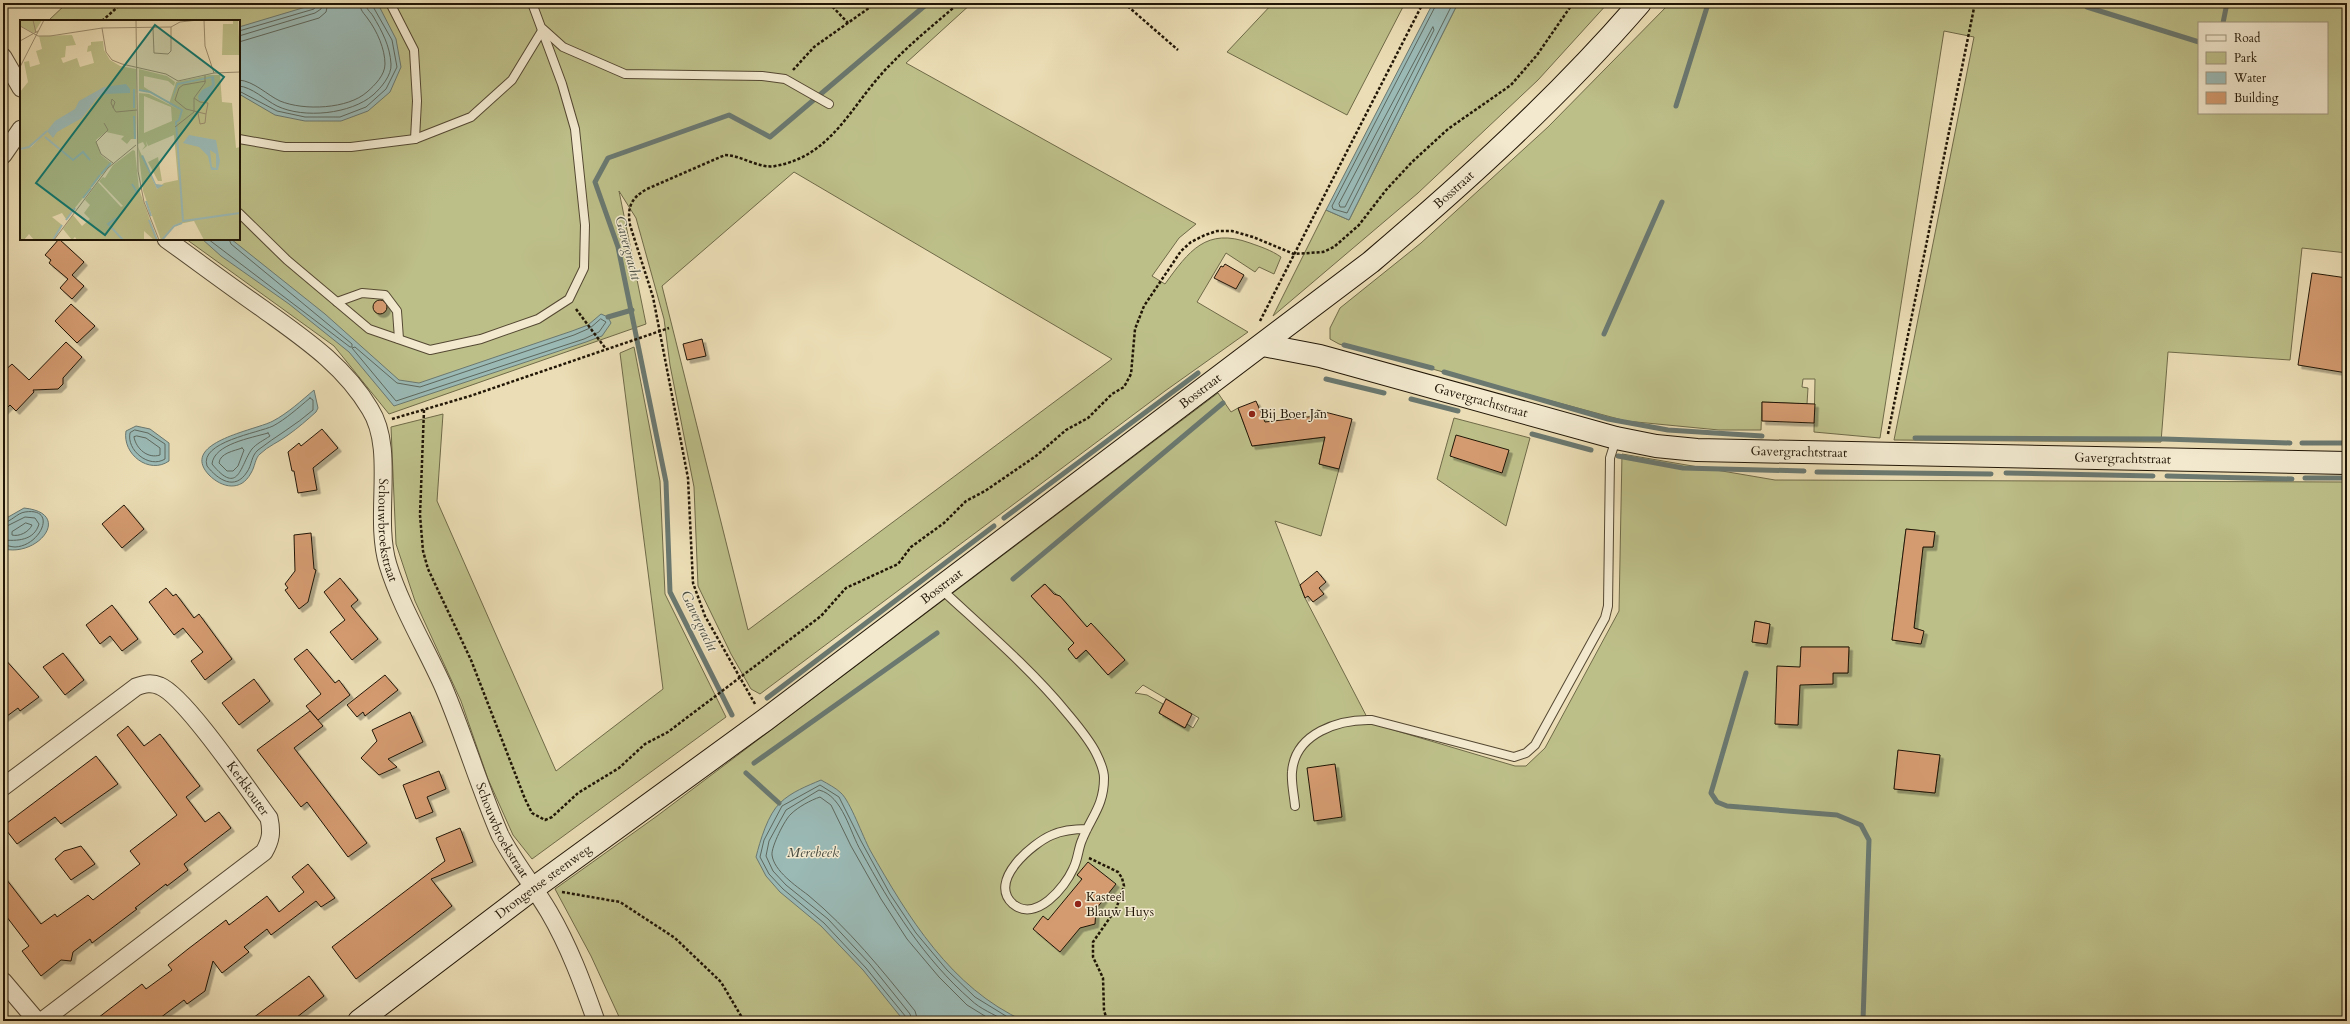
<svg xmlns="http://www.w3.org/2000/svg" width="2350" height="1024" viewBox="0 0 2350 1024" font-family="Cardo,serif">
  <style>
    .green { fill: #bdbf89; stroke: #6f6a48; fill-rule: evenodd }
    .water { fill: #9bbab6; stroke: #6a7870 }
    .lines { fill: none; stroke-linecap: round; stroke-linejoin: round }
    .shore { stroke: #5e685e; stroke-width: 1 }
    .stream { stroke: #6a7870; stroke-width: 5 }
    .building { fill: #d49a6f; stroke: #211606; filter: url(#shadow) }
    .lane-casing { stroke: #544832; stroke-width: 10 }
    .street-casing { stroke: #544832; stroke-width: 19 }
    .secondary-casing { stroke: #211606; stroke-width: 24 }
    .path { stroke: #211606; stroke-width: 2.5; stroke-dasharray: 3 2; stroke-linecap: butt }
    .lane { stroke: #f2e9cf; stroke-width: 8 }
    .street { stroke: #f2e9cf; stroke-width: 17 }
    .secondary { stroke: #f2e9cf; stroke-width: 22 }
    .poi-dot { fill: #8f2418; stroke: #f2e9cf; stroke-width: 1.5 }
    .labels { text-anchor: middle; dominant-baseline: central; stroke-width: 3; stroke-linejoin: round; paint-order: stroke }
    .street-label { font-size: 13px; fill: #211606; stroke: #f2e9cf }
    .poi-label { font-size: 13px; fill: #211606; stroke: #f2e9cf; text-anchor: start }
    .water-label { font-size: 14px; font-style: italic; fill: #4c4f44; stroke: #f2e9cf }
    .inset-river { fill: none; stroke: #9bbab6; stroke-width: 2 }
    .inset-road { fill: none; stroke: #9a8d6f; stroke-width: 1 }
    .view { fill: #0f766e; fill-opacity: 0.15; stroke: #0f766e; stroke-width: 2 }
    .inset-edge { fill: none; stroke: #211606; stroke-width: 2 }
  </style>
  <defs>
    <filter id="shadow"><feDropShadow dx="3.5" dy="3.5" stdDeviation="0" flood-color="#0004"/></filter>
  </defs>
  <rect width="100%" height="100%" fill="#ebddb5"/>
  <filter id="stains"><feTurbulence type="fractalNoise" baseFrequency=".005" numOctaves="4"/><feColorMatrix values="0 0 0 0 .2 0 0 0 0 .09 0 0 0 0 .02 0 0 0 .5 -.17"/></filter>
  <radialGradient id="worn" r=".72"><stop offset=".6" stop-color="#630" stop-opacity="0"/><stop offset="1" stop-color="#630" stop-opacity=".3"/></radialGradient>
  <g class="green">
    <path d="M67,3H972L906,63L1196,224L1179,238L1152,276L1165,284C1189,251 1206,227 1250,243C1261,247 1271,250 1281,257L1274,274L1259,267L1255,272L1226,253L1197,302L1248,332L1165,391L760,694L751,689L731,654L698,586L694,487L670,365L664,319L636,218L619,191L646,324L389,414L334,346L186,239H239V21H48ZM794,172L1112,359L748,630L662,286Z"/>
    <path d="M1273,3H1405L1347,115L1227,52Z"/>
    <path d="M1458,3H1608L1538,80L1418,193L1273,316L1326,210L1349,220Z"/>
    <path d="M1670,3H2347V253L2302,248L2290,360L2168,352L2161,442L1894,440L1974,37L1944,31L1880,438L1814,432L1815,379H1803L1802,387L1808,388L1807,404L1762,402L1761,430H1719L1626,421L1339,344L1330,339V328L1340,308L1421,243L1548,127ZM2199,23H2327V113H2199Z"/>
    <path d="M634,347L660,481L665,594L726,717L532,859L513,835L488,779L461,701L415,601L396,544L391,427L443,414L437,501L556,771L663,689L620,353Z"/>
    <path d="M1218,393L1231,412L1238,408L1247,432H1249L1252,446L1325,437L1319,464L1339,469L1321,536L1275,521L1305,598L1370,723L1515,766H1526L1545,748L1619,611L1622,454L1775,480L2347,482V1021H621L591,956L555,889L657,816ZM1906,529L1935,532L1933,547H1923L1914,628L1923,631L1921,643L1892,640ZM1044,584L1061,598L1081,632L1124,660L1108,675L1086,650L1077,659L1068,649L1074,643L1031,596ZM1756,621L1770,624L1767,644L1752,642ZM1801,647H1849L1848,673H1833L1832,684H1818L1801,660ZM1800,667L1798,725L1775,724ZM1143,685L1199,718L1193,728L1187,724L1184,728L1159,713L1163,704L1147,695L1135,693ZM1898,751L1940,755L1935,793L1894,789Z"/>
    <path d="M1454,418L1530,438L1506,526L1437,479Z"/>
  </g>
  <g class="water">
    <path d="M319,3H372L379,6L396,39L401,67L390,92L368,111L341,121H305L275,115L239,94V27Z"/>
    <path d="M1433,3H1458L1349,220L1326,210Z"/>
    <path d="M202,239H231L325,314L399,380L419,383L572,331L588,325L601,314L608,317L611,323L602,336L586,342L394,406L349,352L289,304L221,256Z"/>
    <path d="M314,390L318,408L316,412C307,420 298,428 288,435C279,442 268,446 260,454C255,458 255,467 251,473C241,492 222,488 209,475C178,442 257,430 273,421C288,413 301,401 314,390Z"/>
    <path d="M136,426L150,429L169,443V461C149,475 122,454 126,431Z"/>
    <path d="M24,508C73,513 39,557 4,549L3,520Z"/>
    <path d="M821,780C828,784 836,788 841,793C850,801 863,837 870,850C908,917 951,988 1024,1021H904L863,970L821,926L780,892L766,876L756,857C760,841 768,814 780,803C791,792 807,786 821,780Z"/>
  </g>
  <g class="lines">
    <g class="shore">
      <path d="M1437,3L1332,206L1333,209L1347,213L1453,3"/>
      <path d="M1433,27L1434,30L1345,207H1340L1339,204Z"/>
      <path d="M239,31L314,9L317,3"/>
      <path d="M239,36L315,13L321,9L322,3"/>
      <path d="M239,42L319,18L326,12L328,3"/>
      <path d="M239,80C254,81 267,95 280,101C304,111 348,109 367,92C375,85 385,75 385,64C385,49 377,31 368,19C364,13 360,11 360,3"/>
      <path d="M239,86C252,87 265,100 277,106C304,119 351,114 373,95C381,88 392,75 391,64C390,46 382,31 373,16C370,11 366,10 366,3"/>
      <path d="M239,91L277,111L305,117H340L366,107L386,89L397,67L392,40L371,3"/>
      <path d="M208,239L350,347H352V344L231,244L229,239"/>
      <path d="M601,319L606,322L599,332L584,339L396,401L352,348L355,347L397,383L420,387L574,335L590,328Z"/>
      <path d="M310,398L313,400V410C296,425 276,436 258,450C251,456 252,465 247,472C235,491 218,480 207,466C199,442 258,433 273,426C286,419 298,408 310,398Z"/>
      <path d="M135,430L148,433L165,444V459C149,469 126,450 130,433Z"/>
      <path d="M268,433L270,436C264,440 256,444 252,449C240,465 239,497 212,464C214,444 251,438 268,433Z"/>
      <path d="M137,436L146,438L160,448V455C148,459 136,449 134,437Z"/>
      <path d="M242,448L244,450L238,466L233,471H227L219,463C220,453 234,451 242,448Z"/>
      <path d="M3,523C11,522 17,513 25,512C58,507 41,546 15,547C11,547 7,545 3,545"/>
      <path d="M26,523L32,525C29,532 19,537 12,535V532Z"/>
      <path d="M3,528L25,517L35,518L39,524C34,541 17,541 3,540"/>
      <path d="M907,1021L906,1017L866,968L824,923L783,889L769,874L760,857L764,840L782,806L820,785L839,797L861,841L890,894L916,933L947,970L975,997L1014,1021"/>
      <path d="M912,1021L910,1014L870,964L828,919L786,885L773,871L766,856L769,841L786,810L819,790C843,796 850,833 861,851C891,906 924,959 971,1000C980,1009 994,1014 1005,1021"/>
      <path d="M918,1021L915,1011C882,970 849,929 808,895C796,886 774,871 772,855C771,847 785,819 791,814C798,807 811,800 820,797L831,805L851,846L881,899L907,939L939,977L967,1005L993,1021"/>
    </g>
    <g class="stream">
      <path d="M2087,7L2199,42"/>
      <path d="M2223,23L2227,3"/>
      <path d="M1676,106L1708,4L1745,5"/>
      <path d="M608,317L632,310"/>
      <path d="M1604,334L1662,202"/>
      <path d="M1344,345L1432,368"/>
      <path d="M1444,372L1608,419L1668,430L1762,436"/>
      <path d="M1326,379L1384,393"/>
      <path d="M1411,399L1458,411"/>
      <path d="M1532,434L1591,450"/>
      <path d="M1915,438L2164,439L2290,443"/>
      <path d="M2302,443H2347"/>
      <path d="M1618,456L1683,468L1804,471"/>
      <path d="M1817,472L1991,474"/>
      <path d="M2006,473L2153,476"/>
      <path d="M2167,476L2292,479"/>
      <path d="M2305,478H2347"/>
      <path d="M1004,518L1198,373"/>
      <path d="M1013,579L1223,403"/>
      <path d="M1746,673L1711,793L1717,802L1727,806L1837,815L1861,825L1869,840L1863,1021"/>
      <path d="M767,698L994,526"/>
      <path d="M732,715L670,592L666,482L618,247L595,182L608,158L729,115L770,137L928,3"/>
      <path d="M754,763L937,633"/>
      <path d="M746,773L779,803"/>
    </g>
  </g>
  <g class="building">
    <path d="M59,239L84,262L72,275L84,286L72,299L60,288L68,279L49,263L51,260L45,255Z"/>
    <path d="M1225,264L1244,275L1236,289L1214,278L1221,266L1223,267Z"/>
    <path d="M2312,273L2347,278V373L2298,365Z"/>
    <circle cx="380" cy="307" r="7"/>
    <path d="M71,304L95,326L77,343L55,321Z"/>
    <path d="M702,339L706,356L687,360L683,344Z"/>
    <path d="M66,342L82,357L63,378V384L58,389L33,390L34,392L16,411L10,405L3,412V372L12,364L29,380Z"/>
    <path d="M1256,401L1265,422L1316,416L1317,410L1352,419L1339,469L1319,464L1325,437L1252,446L1238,408Z"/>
    <path d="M1762,402L1815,404L1814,423L1762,421Z"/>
    <path d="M322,429L338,448L313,468L317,490L298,493L294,471H292L288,452L299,443L301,446Z"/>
    <path d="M1456,435L1509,450L1502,473L1450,456Z"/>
    <path d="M124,505L144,529L122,548L102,524Z"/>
    <path d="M1906,529L1935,532L1933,547H1923L1914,628L1924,631L1921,644L1892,640Z"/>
    <path d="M311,533L314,569L316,570L308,602L299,609L285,590L288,588L285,584L295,571L294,535Z"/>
    <path d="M1317,571L1326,582L1319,588L1324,594L1313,602L1308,596L1305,598L1300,585Z"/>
    <path d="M340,578L358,600L351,606L378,639L352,660L330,632L345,620L324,592Z"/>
    <path d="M1045,584L1054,594L1060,596L1087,627L1091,623L1125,660L1108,675L1086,650L1076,659L1068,649L1074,643L1031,596Z"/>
    <path d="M166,588L173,596L176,594L194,618L199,614L232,659L205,680L191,661L203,652L183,628L174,635L149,602Z"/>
    <path d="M112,605L138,639L122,651L110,636L100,644L86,625Z"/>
    <path d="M1755,621L1770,624L1767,644L1752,642Z"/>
    <path d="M1801,647H1849L1848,673H1833V684L1800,685L1798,725L1775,724L1777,666L1800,667Z"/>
    <path d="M307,649L335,683L339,680L350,695L318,720L306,706L321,694L294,659Z"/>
    <path d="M63,653L84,680L65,695L43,667Z"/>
    <path d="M3,657L39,697L20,711L18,708L3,719Z"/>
    <path d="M385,675L398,690L365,716L363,712L357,717L347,705Z"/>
    <path d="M254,679L270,701L239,725L222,703Z"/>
    <path d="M1166,699L1192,714L1185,728L1159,713Z"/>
    <path d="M310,711L323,726L294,748L367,843L348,857L307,802L301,807L257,750Z"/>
    <path d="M410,712L423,742L388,759L397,767L379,775L361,758L377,741L372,730Z"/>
    <path d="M128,726L144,746L160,734L200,786L186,797L205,822L219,812L231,828L184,864L188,870L167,886L166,884L135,908L137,909L92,943L90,939L73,952L71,961L61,960L41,976L22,951L29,946L3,912V875L41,924L55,914L57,917L88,895L93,900L140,864L130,851L177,815L117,735Z"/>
    <path d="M1898,750L1940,755L1935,793L1894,789Z"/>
    <path d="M96,756L118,784L61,824L55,817L17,844L3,826Z"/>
    <path d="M1335,764L1342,817L1314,821L1307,768Z"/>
    <path d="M439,771L446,789L427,797L433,812L416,819L403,785Z"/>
    <path d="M460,828L473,862L431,879L452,906L356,979L332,947L445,861L436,838Z"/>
    <path d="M81,846L95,864L71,880L55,859L64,851Z"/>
    <path d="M1088,862L1116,884L1096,909L1095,924L1080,928L1060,952L1033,929L1043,916L1048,920L1082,879L1077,875Z"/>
    <path d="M308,864L335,898L321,907L316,901L271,935L267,929L244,947L249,952L222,973L213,961L205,991L187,1004L184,1000L156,1021H94L142,984L146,989L172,970L168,965L188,949L226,920L229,925L267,896L279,912L304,892L292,877Z"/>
    <path d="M309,976L324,996L292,1021H249Z"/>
  </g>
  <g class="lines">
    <defs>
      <g id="lane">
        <path d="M390,3L414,50L417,101L415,139"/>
        <path d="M239,139L285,147H351L415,139L471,117L512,80L543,29L563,47L625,74L762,76L785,79L829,104"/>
        <path d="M239,213L287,260L369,329L430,350L481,339L538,319L569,299L584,268L585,225L575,129L562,84L532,3"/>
        <path d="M337,302L362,293L385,295L397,311L399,339"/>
        <path d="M941,589C984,629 1030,668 1067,713C1077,725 1089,739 1096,753C1099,759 1104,771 1104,778C1104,806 1091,817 1082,840C1078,849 1078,860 1073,869C1065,887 1036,923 1013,904C987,881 1033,843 1052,835C1063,830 1075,829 1087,829"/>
        <path d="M1295,806C1294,795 1291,782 1292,772C1295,733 1339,719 1372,720L1514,757L1526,753L1535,745L1605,618L1608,606L1610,458L1616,439"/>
      </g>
      <g id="street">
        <path d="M3,57L21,88"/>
        <path d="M3,155L21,129"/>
        <path id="s1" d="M166,239C198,262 230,286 263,309C303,338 344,365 370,409C396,450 373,516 388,565C401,607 425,646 443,686C464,735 479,786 500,835C514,862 533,885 549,912C569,946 583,984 596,1021"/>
        <path id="s2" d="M3,787L136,687C144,684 151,682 160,686C185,696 249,791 269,818C272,832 271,840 264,852L42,1021"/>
        <path d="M3,981L37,1021"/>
      </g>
      <g id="secondary">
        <path id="s3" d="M1263,345L1320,356L1616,438L1656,446L1697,450L2347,463"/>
        <path id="s4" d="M359,1021L534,888L765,720L1371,262C1466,181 1558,98 1640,3"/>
      </g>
    </defs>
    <use href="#lane" class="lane-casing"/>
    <use href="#street" class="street-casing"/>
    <use href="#secondary" class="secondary-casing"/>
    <g class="path">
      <path d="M829,3L848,23"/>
      <path d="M1124,3L1178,50"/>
      <path d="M102,21L122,3"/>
      <path d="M793,70L814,47L876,3"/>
      <path d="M576,309L606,349"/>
      <path d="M1260,321L1423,3"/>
      <path d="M424,410L420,515L423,551L428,569L471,660L525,799L532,813L545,820L552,817L578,793L619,768L645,744L668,732L821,616L846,588L898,564L911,547L944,523L966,501L985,491L1036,456L1066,430L1088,418L1112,394L1124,387L1131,374L1135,329L1144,306L1181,251L1191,242L1205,235L1217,231H1232L1253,237L1294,254L1323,252L1334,247L1359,225L1386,190L1412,162L1448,129L1511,85L1537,55L1573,3"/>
      <path d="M392,419L470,396L669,328"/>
      <path d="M1888,434L1975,3"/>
      <path d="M755,704L705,616L693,583L688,478L653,297L630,225C627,207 631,198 647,189L725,155C741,155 759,169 775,166C834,156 852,102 891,64C912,42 936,23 959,3"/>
      <path d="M1089,858L1118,872L1122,878L1124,886L1116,909L1093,942V957L1103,978L1104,1010L1107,1021"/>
      <path d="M562,892L620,902L675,938L721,982L744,1021"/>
    </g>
    <use href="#lane" class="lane"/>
    <use href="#street" class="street"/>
    <use href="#secondary" class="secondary"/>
  </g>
  <g class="poi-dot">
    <circle cx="1252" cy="414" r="4"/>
    <circle cx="1078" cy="904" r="4"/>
  </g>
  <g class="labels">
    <g class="street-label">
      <text stroke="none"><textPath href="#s4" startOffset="1375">Bosstraat</textPath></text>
      <text stroke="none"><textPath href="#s4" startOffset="1051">Bosstraat</textPath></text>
      <text stroke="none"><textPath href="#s3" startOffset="225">Gavergrachtstraat</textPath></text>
      <text stroke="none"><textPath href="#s3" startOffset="549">Gavergrachtstraat</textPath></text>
      <text stroke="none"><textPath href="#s3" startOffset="873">Gavergrachtstraat</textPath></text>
      <text stroke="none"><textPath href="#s1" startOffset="391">Schouwbroekstraat</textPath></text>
      <text stroke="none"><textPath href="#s4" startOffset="727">Bosstraat</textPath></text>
      <text stroke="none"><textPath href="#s2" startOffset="327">Kerkkouter</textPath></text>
      <text stroke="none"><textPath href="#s1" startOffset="715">Schouwbroekstraat</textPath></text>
      <text stroke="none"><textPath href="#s4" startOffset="231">Drongense steenweg</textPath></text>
    </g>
    <g class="poi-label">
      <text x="1260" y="414">Bij Boer Jan</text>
      <text x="1086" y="897">Kasteel<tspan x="1086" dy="15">Blauw Huys</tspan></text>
    </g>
    <g class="water-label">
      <text transform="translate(628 248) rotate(75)">Gavergracht</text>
      <text transform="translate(699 621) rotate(64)">Gavergracht</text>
      <text x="813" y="852">Merebeek</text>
    </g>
  </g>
  <g transform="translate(20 20)">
    <rect width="220" height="220" fill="#ebddb5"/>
    <path d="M0,0H22L14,13L0,6ZM213,0H218L220,35H202L203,4H213ZM52,15L56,25L46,26L45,37L41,38L43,43L57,38L60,47L74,43L71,31L67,32L68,26L71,25V22L83,21L84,30L90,40L100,46L116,49V119H111L107,124L101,119L104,116L86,112L76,120L81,135L91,143L46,199L42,193L32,197L42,205L32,220H14L9,214L4,220H0V130L11,127L22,116L7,128L0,129V72L8,62L4,42L9,41L10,47L20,44L16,31L22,29L19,16ZM119,49L147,56L155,62L154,66L148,61L124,56V67L148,82L130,72L119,69ZM189,55H200L202,82L212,83L216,128L220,127V220H184L174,201L154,205L141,220L123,171L118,127L137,169L144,163L158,160L154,115L128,126L126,121L127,126L122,130L125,126L123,122L118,124L119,73L129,74L158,89L149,84L156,62ZM124,76L151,87L152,101L124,113ZM113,130L115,131L119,169L137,220H134L124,211V220H57L55,217L52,220L43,209L53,195L62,206L70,199L64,193L70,185L65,180L78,162L101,187L103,186L79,161L83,157L85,158L93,145ZM138,137L142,161H138L128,142Z" fill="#bdbf89" fill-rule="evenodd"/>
    <path d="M194,56L195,65L187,81H179L178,76L182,70L192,65L191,58L158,65L151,82L157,63ZM106,64L110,69V73L84,74L77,78L62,98L37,112L33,118L27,111L35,101L55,89L59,81L84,67ZM169,115L196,120L200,141L198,150H191L188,136L179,127L163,123ZM190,130L196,134V148L192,147ZM123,135L136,164L144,165L137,169L121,136Z" fill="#9bbab6" fill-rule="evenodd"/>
    <path class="inset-river" d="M119,70L130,72L162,90L159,100L156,102L163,201L220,193M114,88V69M114,96L115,119M25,117L53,140L63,132L70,140M0,129L9,127L27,111M81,154L91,143M112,164L117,172L115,174M71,167L80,155M63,178L71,168M126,181L131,196M98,197L88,204L103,220M46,200L55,188M129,200L137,220M33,220L42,205M142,220L154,206L162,203"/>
    <path class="inset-road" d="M13,0L16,13M116,0L118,151L124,182L139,220M184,0L185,26L194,53M0,6L18,16H30L82,8L151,7L160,2L178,0M82,8L86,32L92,40L102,44L146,54L158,61L194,53L220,52M133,8L134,33L148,34L151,31V7M0,21L18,11M0,47L24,0M174,78L180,82L188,83L186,94L166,89L155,80L159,68L163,65L186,61M93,88L95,82L92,79L91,83L94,89L96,92L117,90M178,93L180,104L185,103L186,94M84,103L88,110L76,122L81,134L93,143M155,107L174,92V78L185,63V55M34,220L88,148L116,125"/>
    <path class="view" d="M135,5L204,57L85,215L16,163Z"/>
    <rect width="220" height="220" class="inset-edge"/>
  </g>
  <rect width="2350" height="1024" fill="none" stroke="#ebddb5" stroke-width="16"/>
  <rect x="4" y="4" width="2342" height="1016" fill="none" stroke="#211606" stroke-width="2"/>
  <rect x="8" y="8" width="2334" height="1008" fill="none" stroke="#211606"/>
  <rect x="2198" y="22" width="130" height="92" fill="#f2e9cf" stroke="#9e957f"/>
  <rect x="2206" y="35" width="20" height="6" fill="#f2e9cf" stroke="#9e957f"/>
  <text x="2234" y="42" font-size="12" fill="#211606">Road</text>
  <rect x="2206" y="52" width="20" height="12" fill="#bdbf89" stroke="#9e957f"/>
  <text x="2234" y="62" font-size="12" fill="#211606">Park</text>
  <rect x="2206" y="72" width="20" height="12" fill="#9bbab6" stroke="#9e957f"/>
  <text x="2234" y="82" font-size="12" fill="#211606">Water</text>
  <rect x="2206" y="92" width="20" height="12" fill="#d49a6f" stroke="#9e957f"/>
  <text x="2234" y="102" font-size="12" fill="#211606">Building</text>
  <rect width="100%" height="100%" filter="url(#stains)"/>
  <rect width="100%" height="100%" fill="url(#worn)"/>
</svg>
